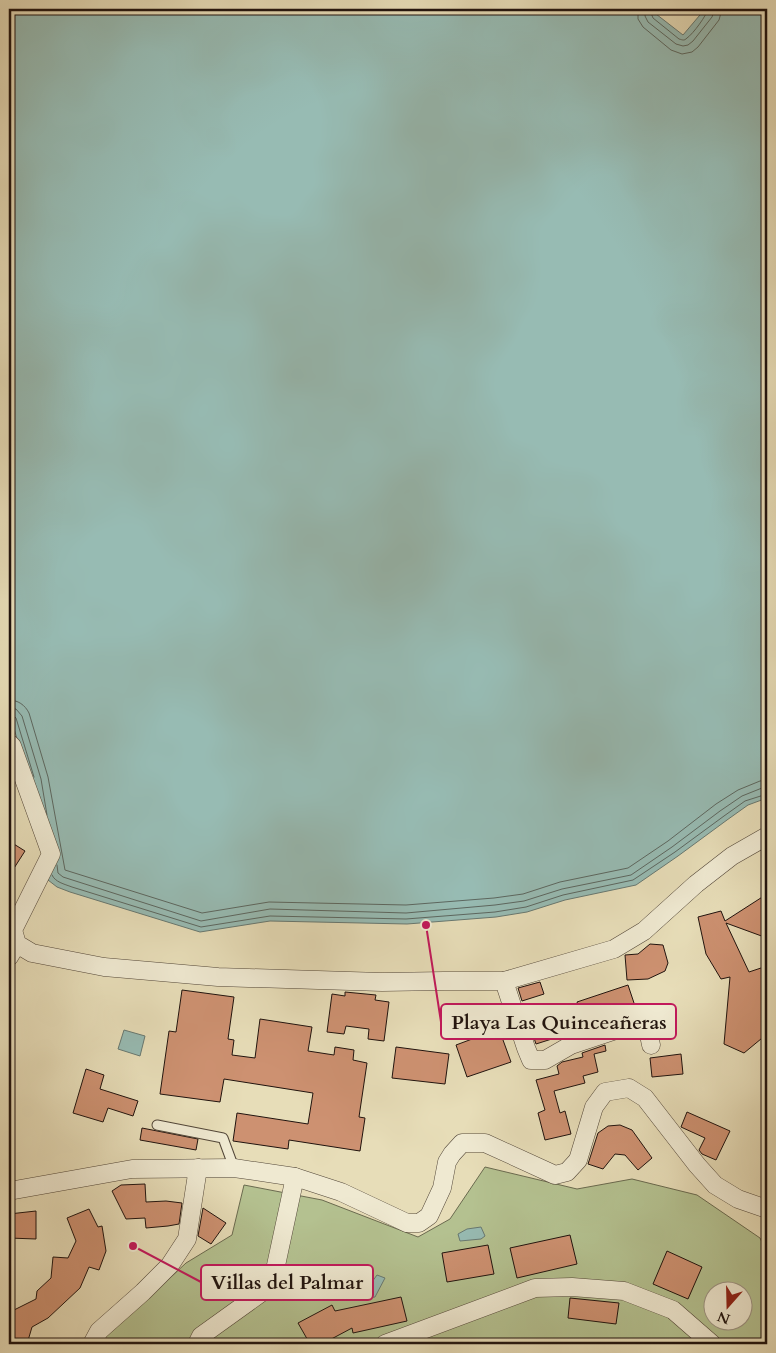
<svg xmlns="http://www.w3.org/2000/svg" width="776" height="1353" viewBox="0 0 776 1353" font-family="Cardo,serif">
  <style>
    .green { fill: #b4c190; stroke: #6a6a4f; fill-rule: evenodd }
    .water { fill: #97bbb3; stroke: #677871 }
    .lines { fill: none; stroke-linecap: round; stroke-linejoin: round }
    .shore { stroke: #5c6760; stroke-width: 1 }
    .building { fill: #cd9171; stroke: #20130e }
    .lane-casing { stroke: #524638; stroke-width: 11 }
    .street-casing { stroke: #524638; stroke-width: 19 }
    .lane { stroke: #efe9d1; stroke-width: 9 }
    .street { stroke: #efe9d1; stroke-width: 18 }
    .leader { fill: none; stroke: #c2185b; stroke-width: 2 }
    .callout-dot { fill: #c2185b; stroke: #efe9d1; stroke-width: 2 }
    .callout { fill: #efe9d1; stroke: #c2185b; stroke-width: 2 }
    .callout-label { font-size: 20px; text-anchor: middle; font-weight: bold; fill: #20130e }
  </style>
  <rect width="100%" height="100%" fill="#e7ddb8"/>
  <filter id="stains"><feTurbulence type="fractalNoise" baseFrequency=".004" numOctaves="4"/><feColorMatrix values="0 0 0 0 .2 0 0 0 0 .09 0 0 0 0 .02 0 0 0 .5 -.17"/></filter>
  <radialGradient id="worn" r=".72"><stop offset=".6" stop-color="#630" stop-opacity="0"/><stop offset="1" stop-color="#630" stop-opacity=".3"/></radialGradient>
  <path class="green" d="M485,1167L577,1189L632,1179L697,1195L760,1238L767,1252V1344H95L142,1304L186,1263L232,1235L244,1185L322,1200L418,1237L450,1219ZM714,1290H744V1320H714Z"/>
  <g class="water">
    <path d="M9,9H659L656,14L683,35L705,9H767V798L748,805L727,820L678,856L636,885L565,900L527,912L496,917L407,924L270,921L200,932L70,892L57,887L48,880L30,782L9,712Z"/>
    <path d="M124,1030L145,1036L140,1056L118,1049Z"/>
    <path d="M481,1227L485,1236L481,1239L460,1241L458,1234L467,1229Z"/>
    <path d="M377,1275L385,1278L375,1297L361,1299L356,1290L369,1286Z"/>
  </g>
  <g class="lines">
    <g class="shore">
      <path d="M638,9V19L643,27L671,50L682,54L692,52L698,47L719,20L722,9"/>
      <path d="M646,9L645,16L648,22L676,44L683,46L688,45L693,41L712,17L715,9"/>
      <path d="M653,9L651,13L653,18L679,39C683,40 684,41 687,38C693,34 707,15 708,9"/>
      <path d="M9,700C18,700 25,705 29,713L48,777L65,870L202,913L269,902L406,905L494,898L523,894L560,882L628,868L668,841L716,804L738,790L760,781L767,780"/>
      <path d="M9,708L16,709L22,716L41,779L47,815"/>
      <path d="M9,714L13,715L16,718L34,777"/>
      <path d="M57,865L58,873L63,877L201,921L270,909L406,913L495,905L524,901L562,889L631,875L672,847L720,811L742,796L762,788H767"/>
      <path d="M52,875C55,882 64,884 72,887L201,927L270,916L406,919L495,912L526,907L563,895L633,880L675,852L724,816L745,801L767,794"/>
    </g>
  </g>
  <g class="building">
    <path d="M9,841L25,851L9,876Z"/>
    <path d="M767,894V938L726,923L749,972L767,966V1034L744,1053L724,1044L730,977L721,979L706,954L698,917L721,911L725,921Z"/>
    <path d="M650,944L663,945L668,963L665,971L648,979L627,980L625,955L638,954Z"/>
    <path d="M540,982L544,994L522,1001L518,988Z"/>
    <path d="M628,985L637,1012L536,1044L529,1023L547,1019L548,1021L580,1012L577,1002Z"/>
    <path d="M182,990L234,997L228,1039L234,1040L232,1055L255,1058L260,1019L312,1027L308,1051L334,1055L335,1047L354,1050L353,1060L367,1063L359,1117L365,1118L360,1151L289,1140L288,1149L233,1141L237,1113L308,1124L313,1093L224,1079L220,1102L160,1094L169,1031L176,1032Z"/>
    <path d="M345,992L376,995L375,1000L389,1002L384,1041L368,1039L369,1029L346,1026L344,1034L327,1032L332,994L345,996Z"/>
    <path d="M499,1029L511,1062L467,1077L456,1045Z"/>
    <path d="M605,1045L606,1051L594,1054L598,1072L583,1076L585,1083L554,1091L560,1113L565,1111L571,1134L545,1140L538,1113L545,1110L536,1080L559,1074L557,1066L562,1062L583,1057L582,1053Z"/>
    <path d="M396,1047L449,1054L445,1084L392,1078Z"/>
    <path d="M681,1054L683,1074L652,1077L650,1058Z"/>
    <path d="M86,1069L104,1075L100,1089L138,1101L133,1116L108,1108L103,1122L73,1113Z"/>
    <path d="M687,1112L730,1131L716,1160L702,1154L699,1150L705,1138L681,1127Z"/>
    <path d="M620,1125L632,1130L652,1158L638,1170L625,1155L615,1154L603,1169L588,1164L598,1133L608,1126Z"/>
    <path d="M142,1128L198,1139L196,1150L140,1140Z"/>
    <path d="M145,1184L146,1202L166,1201L182,1203L179,1224L168,1226L146,1228L145,1218L126,1219L112,1191L121,1185Z"/>
    <path d="M203,1208L226,1223L211,1244L198,1236Z"/>
    <path d="M89,1209L98,1227L102,1226L106,1251L99,1270L89,1267L80,1288L48,1318L32,1327L27,1344H9V1315L12,1311L36,1299L37,1291L51,1278L53,1257L68,1258L76,1241L67,1218Z"/>
    <path d="M36,1211V1239L9,1238V1214Z"/>
    <path d="M570,1235L577,1264L517,1278L510,1248Z"/>
    <path d="M488,1245L494,1274L447,1282L442,1253Z"/>
    <path d="M667,1251L702,1267L688,1299L653,1284Z"/>
    <path d="M401,1297L407,1321L353,1333L352,1328L322,1344H310L298,1323L332,1305L335,1311Z"/>
    <path d="M570,1298L619,1303L616,1324L568,1318Z"/>
  </g>
  <g class="lines">
    <defs>
      <path id="lane" d="M157,1125L223,1138L234,1168"/>
      <g id="street">
        <path d="M9,743L12,746L51,854L13,930L17,944L32,953L104,967L218,977L382,982L444,981H504L526,1048L531,1060H545L571,1045L640,1022C646,1030 650,1035 651,1045"/>
        <path d="M9,957L17,944"/>
        <path d="M504,981L614,949L644,931L696,884L732,856L767,836"/>
        <path d="M9,1191L132,1169L234,1168L295,1177L341,1192L407,1223H419L429,1216L442,1188L447,1162L452,1154L462,1143H485L555,1175L567,1172L578,1160L594,1107L605,1092L629,1088L645,1098L697,1165L715,1185L738,1199L767,1209"/>
        <path d="M92,1344L99,1331L143,1292L170,1265L187,1239L198,1168"/>
        <path d="M197,1344L201,1336L265,1290L275,1270L295,1177"/>
        <path d="M385,1344L535,1288L572,1287L624,1291L673,1310L712,1344"/>
      </g>
    </defs>
    <use href="#lane" class="lane-casing"/>
    <use href="#street" class="street-casing"/>
    <use href="#lane" class="lane"/>
    <use href="#street" class="street"/>
  </g>
  <path class="leader" d="M426 925L441 1022M133 1246L201 1282"/>
  <g class="callout-dot">
    <circle cx="426" cy="925" r="5"/>
    <circle cx="133" cy="1246" r="5"/>
  </g>
  <g class="callout">
    <rect x="441" y="1004" width="235" height="35" rx="5"/>
    <rect x="201" y="1265" width="172" height="35" rx="5"/>
  </g>
  <g class="callout-label">
    <text x="559" y="1029">Playa Las Quinceañeras</text>
    <text x="287" y="1289">Villas del Palmar</text>
  </g>
  <rect width="776" height="1353" fill="none" stroke="#e7ddb8" stroke-width="30"/>
  <rect x="10" y="10" width="756" height="1333" fill="none" stroke="#20130e" stroke-width="2.5"/>
  <rect x="15" y="15" width="746" height="1323" fill="none" stroke="#20130e"/>
  <g transform="translate(728 1306) rotate(200)"><circle r="24" fill="#efe9d1" stroke="#9c9383"/>
  <path d="M0-4L9 19L0 12L-9 19Z" fill="#8f2418"/>
  <text y="-8" font-size="14" font-weight="bold" text-anchor="middle" fill="#20130e">N</text>
  </g>
  <rect width="100%" height="100%" filter="url(#stains)"/>
  <rect width="100%" height="100%" fill="url(#worn)"/>
</svg>
